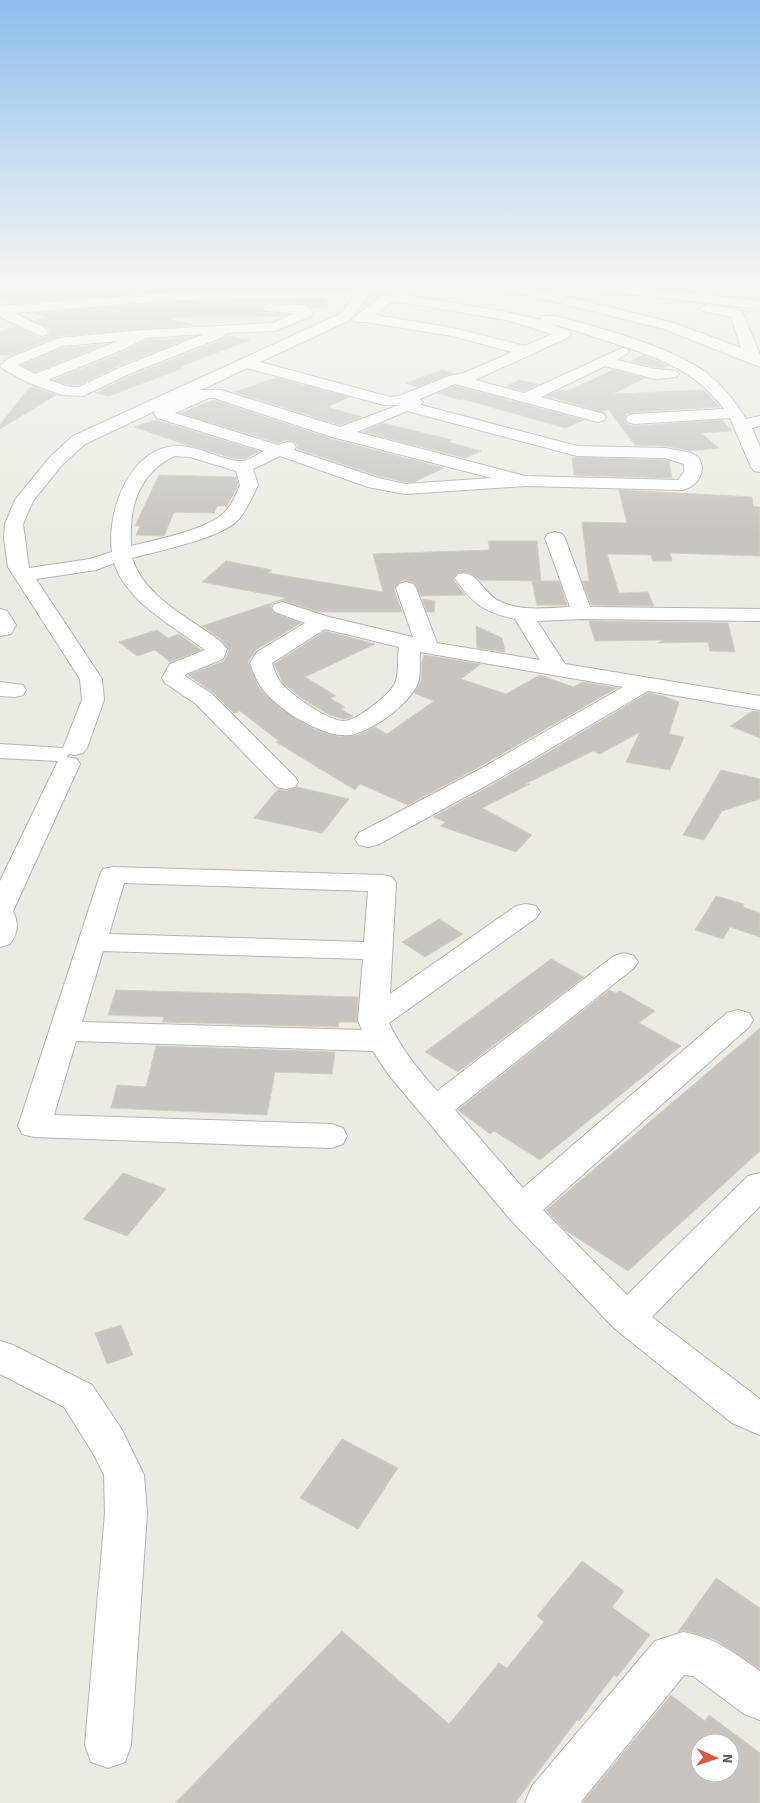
<svg xmlns="http://www.w3.org/2000/svg" width="760" height="1803" viewBox="0 0 760 1803" font-family="'Source Sans 3',sans-serif">
  <style>
    .building { fill: #c8c5c0; stroke: #d1cec2; fill-rule: evenodd }
    .lines { fill: none; stroke-linecap: round; stroke-linejoin: round }
    .minor-casing { stroke: #b3b5b9; stroke-width: 2 }
    .minor { fill: #fff; fill-rule: evenodd }
  </style>
  <rect width="100%" height="100%" fill="#ecebe3"/>
  <g class="building">
    <path d="M194,281H256L257,285L326,283V288L176,290L12,303L0,298V295L38,286L57,295Z"/>
    <path d="M326,299L327,307H310L302,303L270,302L265,303L261,307L265,313L287,314L283,316L172,318V320L193,325L59,336L9,356L0,354V332L16,327L40,338L48,336L50,333L48,328L34,321L45,317L36,313L176,302Z"/>
    <path d="M227,335L250,340L179,367L183,368L109,396L95,393L132,375L224,339Z"/>
    <path d="M192,337L120,365L79,385H70L54,380L123,352L146,340Z"/>
    <path d="M105,344L35,372L22,365L62,348Z"/>
    <path d="M644,355L655,360L669,366L665,368L655,367L631,361Z"/>
    <path d="M442,370L453,373L417,387L406,383Z"/>
    <path d="M613,370L645,378L613,394L704,390L720,407L634,412L627,414L624,418L627,424L634,426L722,420L732,431L701,433L719,448L690,451L665,446L635,445L608,409L602,412L546,396L560,390H570Z"/>
    <path d="M276,378L349,397L327,407L362,417L340,425L234,392Z"/>
    <path d="M520,380L538,384L524,391L506,386Z"/>
    <path d="M455,386L584,420L565,428L463,399L460,400L438,393Z"/>
    <path d="M33,387L56,395L0,429V425L28,389Z"/>
    <path d="M214,400L332,439L444,468L414,482H405L378,476L297,449L298,446L293,441L286,440L278,443L180,413Z"/>
    <path d="M156,420L259,451L245,459H237L184,444L134,427Z"/>
    <path d="M383,423L452,440L448,442L481,451L465,458L363,432Z"/>
    <path d="M572,457L665,460L669,461L672,478L574,475Z"/>
    <path d="M159,475L236,477L238,485L227,506H217L214,513L174,512L164,536L136,535L140,526H135Z"/>
    <path d="M619,490L752,497L753,506L760,507V556L670,553L672,561H653L651,555L607,554L619,593L648,592L654,606L591,605L582,581H589L582,522L627,523Z"/>
    <path d="M488,541H537L541,581L480,580L470,573L458,572L453,579L465,595L421,596L414,583L405,580L398,583L394,589L402,612H318L281,600L274,602L270,607L274,613L301,623L256,650L248,662L259,688L281,709L315,730L340,737L359,735L375,727L387,734L434,701L414,693L421,680L422,662L424,655L481,664L461,679L506,694L540,675L573,687L583,682L617,688L481,766L408,805L360,784L355,790L276,742L279,741L240,711L234,713L215,694L188,675L224,661L229,650L221,639L202,626L287,598L202,582L226,561L272,570L268,573L383,592L373,554L490,550Z"/>
    <path d="M532,581H559L567,605H537Z"/>
    <path d="M422,599L435,601L434,612H427Z"/>
    <path d="M589,621L728,623L735,652L710,651L708,642L658,643L663,640L595,641Z"/>
    <path d="M476,626L502,638L505,652L477,648Z"/>
    <path d="M157,630L168,638L179,634L201,650L170,662L155,650L137,656L119,642Z"/>
    <path d="M325,631L375,644L305,677L336,696L330,698L345,707L340,709L353,716L349,718L344,719L330,715L303,699L283,683L274,664Z"/>
    <path d="M648,693L663,696L679,702L669,734L684,737L670,770L626,762L640,732L600,754L593,751L525,784H530L482,808L532,835L516,852L440,826L446,822L433,817L501,780Z"/>
    <path d="M753,711L760,712V738L730,726Z"/>
    <path d="M721,770L760,779V799L722,811L704,840L683,835Z"/>
    <path d="M297,787L349,799L322,833L254,818L278,789L286,791Z"/>
    <path d="M716,896L744,904L743,907L760,913V937L730,927L723,939L695,930Z"/>
    <path d="M439,919L463,934L425,957L402,942Z"/>
    <path d="M551,959L584,977L458,1072L425,1052Z"/>
    <path d="M116,990L358,997L357,1022H339L338,1027L162,1022L164,1017L108,1015Z"/>
    <path d="M609,990L616,993L620,991L655,1011L639,1023L681,1046L540,1160L494,1131L490,1134L458,1110Z"/>
    <path d="M760,1028V1151L628,1271L565,1230L546,1210Z"/>
    <path d="M156,1046L335,1052L332,1074L275,1072L267,1115L111,1108L117,1085L146,1087Z"/>
    <path d="M123,1173L166,1189L127,1236L83,1219Z"/>
    <path d="M121,1325L133,1355L107,1364L95,1333Z"/>
    <path d="M342,1439L398,1468L358,1529L300,1498Z"/>
    <path d="M582,1561L624,1591L612,1607L650,1635L617,1677L614,1675L579,1721L577,1720L515,1803H175L342,1631L449,1724L499,1663L507,1668L544,1622L537,1616Z"/>
    <path d="M716,1578L760,1608V1669L716,1640L683,1630L678,1632Z"/>
    <path d="M671,1695L705,1721L709,1715L760,1753V1803H582ZM700,1743H730V1773H700Z"/>
  </g>
  <g class="lines">
    <defs>
      <g id="minor">
        <path d="M373,281H387L375,295L368,296L350,320L260,362L390,397L399,396L449,376L464,373L512,352L452,336L366,322H356L354,319L356,316L381,296L400,294L506,312L541,320L542,316H555C598,327 673,347 708,374C724,387 737,404 746,419L760,416V426L752,428L760,447V472L754,471L751,467L730,418L634,424L628,422L626,419L628,416L634,414L724,409C695,369 652,355 607,341C588,335 570,328 551,324L569,331L571,334L569,337L475,380L524,393L622,348L627,349L629,352L617,360L655,369L676,371L679,374L676,377L655,379L605,366L541,397L604,414L606,417L604,420L598,422L455,384L420,399L423,402L421,405L577,446L665,448L691,453L698,457C708,472 697,487 682,490L525,486L405,494L368,487L280,456L253,469L258,485C252,497 247,509 239,519C223,538 158,551 132,558C144,597 190,618 220,641L227,649L223,659L186,674L185,676L212,694L295,777L298,782L295,787L286,789L277,787L196,704L165,683L162,678L170,664L205,650C174,626 127,603 114,563L96,570L36,579L102,679L104,700L87,748L83,753L75,755L69,754L67,757L77,759L80,764L13,911C19,924 18,933 10,944L0,947V881L58,761L0,758V744L63,748L82,700L80,679L8,567L4,538L5,524L15,500L50,457L73,436L340,314L354,297L176,300L15,313L46,329L48,332L46,335L41,336L0,317V306L176,292L364,289ZM400,302L506,320L552,334L525,346L453,328L375,315L390,303ZM247,368L384,405H399L340,427L221,390H201ZM209,398H214L332,437L492,478L405,484L378,478L294,450L296,447L293,443L287,442L278,445L175,413ZM155,411L154,413L157,418L264,451C258,454 250,460 243,461C227,463 199,446 180,446C131,444 106,511 112,552L90,559L29,568L23,524L33,501L62,465L85,444ZM407,411L577,456L665,458L684,464V472L678,480L525,476L357,432ZM174,456L190,457L236,471L240,485C236,494 232,505 225,512C208,530 155,540 131,546C129,508 137,475 174,456Z"/>
        <path d="M464,281H493L536,289L674,323L741,348L731,317L703,311L701,308L708,304L742,311L760,355V367L664,329L536,297L470,285Z"/>
        <path d="M542,281H586L760,301V309L548,285Z"/>
        <path d="M724,281H760V288L730,285Z"/>
        <path d="M270,304L302,305L307,306L313,313L311,316L275,331L226,333L223,337L131,373L83,396L62,395L29,383L3,369L0,366L7,359L59,338L143,330L273,323L295,313L265,311L263,308L265,305ZM204,334L121,367L79,387H70L48,380L122,350L146,338ZM118,341L35,374L18,365L62,346Z"/>
        <path d="M555,532L562,534L565,538L590,607L760,609V621L582,619L537,621L565,664L760,696V710L648,691L500,778L377,845L368,847L359,845L355,839L359,833L482,768L623,687L420,652C419,662 421,674 418,683C410,704 371,732 350,735C324,738 282,712 266,693C258,685 254,674 250,663L257,652L305,623L275,612L272,608L275,604L282,602L329,617L413,637L396,588L399,584L406,582L413,584L416,588L437,643L540,660L515,619C485,612 472,604 455,578L458,574C476,569 482,591 497,600C519,612 545,608 570,607L545,538L548,534ZM325,629L399,647C397,659 400,675 394,685C388,696 356,721 344,721C328,721 293,696 282,684C277,678 274,670 272,663Z"/>
        <path d="M0,609L7,611L16,625L11,634L0,636Z"/>
        <path d="M0,682L23,685L26,690L23,695L15,697L0,696Z"/>
        <path d="M113,867L382,875L392,877L396,883L390,994L516,906L526,904L536,906L540,912L536,918L389,1023C401,1049 418,1069 437,1091L614,956L624,953L634,956L638,962L634,968L455,1110L523,1188L727,1013L738,1010L749,1013L753,1020L749,1027L543,1210L627,1295L748,1176L760,1173V1206L652,1317L760,1399V1435L732,1423L614,1328L509,1218L388,1074L373,1051L76,1041L54,1115L331,1124L343,1128L347,1136L343,1144L331,1148L34,1137L22,1134L18,1126L100,875L103,869ZM124,883L368,891L364,942L109,934ZM103,951L363,959L358,1020L362,1030L82,1022Z"/>
        <path d="M0,1341L13,1345L92,1385L122,1430L144,1475L147,1513L131,1745L125,1762L108,1768L91,1762L85,1745L105,1513L104,1475L93,1453L64,1407L0,1374Z"/>
        <path d="M683,1632C718,1639 731,1651 760,1671V1720L744,1714L693,1676L684,1675L580,1803H525L532,1786L655,1641Z"/>
      </g>
    </defs>
    <use href="#minor" class="minor-casing"/>
    <use href="#minor" class="minor"/>
  </g>
  <linearGradient id="sky" x2="0" y2="1"><stop stop-color="#8ebeee"/><stop offset="0.53" stop-color="#f6f6f2"/><stop offset="1" stop-color="#f6f6f2" stop-opacity="0"/></linearGradient>
  <rect width="760" height="534" fill="url(#sky)"/>
  <g transform="translate(715 1758) rotate(93)"><circle r="24" fill="#ffffff" stroke="#bdbec0"/>
  <path d="M0-4L9 19L0 12L-9 19Z" fill="#da5a3b"/>
  <text y="-8" font-size="14" font-weight="bold" text-anchor="middle" fill="#5b5d62">N</text>
  </g>
</svg>
